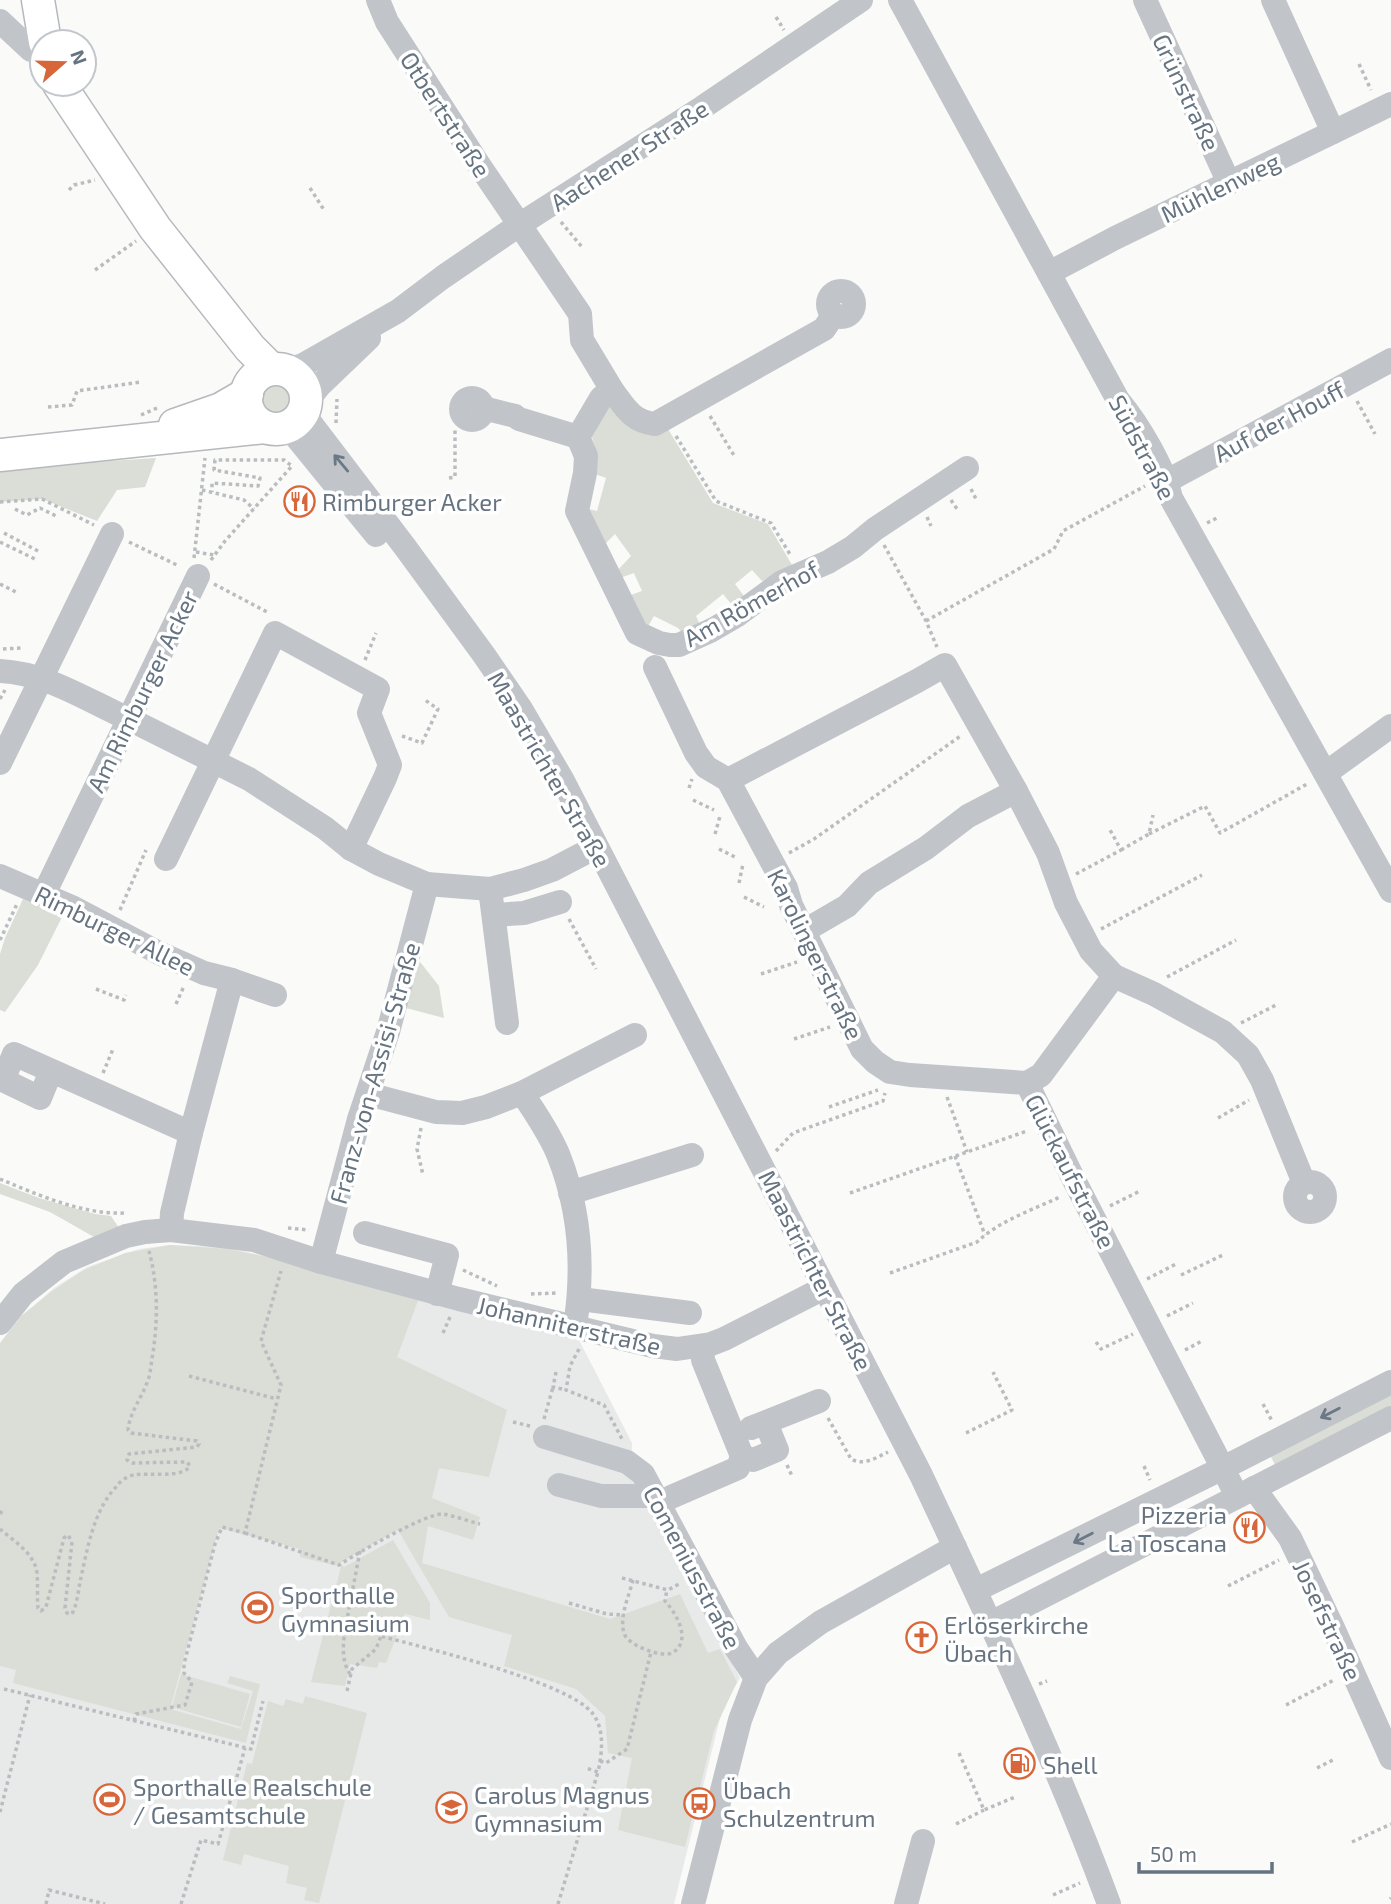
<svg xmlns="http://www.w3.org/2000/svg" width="1391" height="1904" viewBox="0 0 1391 1904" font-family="'Exo 2',sans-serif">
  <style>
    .built { fill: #e8e9e9 }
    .green { fill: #daded7 }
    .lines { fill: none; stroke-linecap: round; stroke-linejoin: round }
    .major-casing { stroke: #b5b9be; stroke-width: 35 }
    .path { stroke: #babdc0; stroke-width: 3.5; stroke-dasharray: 3.5 3.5; stroke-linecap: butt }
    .minor { stroke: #c1c5c9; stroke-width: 24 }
    .major { stroke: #fff; stroke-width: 32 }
    .oneway { stroke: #6b7885 }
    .labels { text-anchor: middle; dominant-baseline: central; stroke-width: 7; stroke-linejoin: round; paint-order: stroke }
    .street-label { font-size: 24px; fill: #667481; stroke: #fff }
    .poi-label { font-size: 24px; fill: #667481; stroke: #fff; text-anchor: start }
  </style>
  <rect width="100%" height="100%" fill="#fafaf8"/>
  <path class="built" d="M170,1245L223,1247L270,1257L578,1338L632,1443L631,1473L690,1582L740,1678L723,1706L674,1904H0V1346L19,1319L54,1288L87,1267L139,1249Z"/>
  <g class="green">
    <circle cx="277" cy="400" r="18"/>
    <path d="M611,406L668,429L713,503L768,524L792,565L762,581L752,570L735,584L744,596L732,605L723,594L696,616L701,627L684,635L678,628L654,616L647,628L625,597L642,591L634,573L620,578L616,572L631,556L615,534L603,546L585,508L597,511L606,478L592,473L595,447L591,434L605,408Z"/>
    <path d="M156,458L145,487L117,490L97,521L42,499L0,502V468Z"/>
    <path d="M23,899L62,917L38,965L5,1012L0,1010V954L5,938Z"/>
    <path d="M417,958L439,986L444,1018L406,1008Z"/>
    <path d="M0,1183L39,1198L95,1214L111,1216L119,1228L94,1237L50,1212L0,1194Z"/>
    <path d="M170,1245L228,1249L306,1265L419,1298L397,1357L507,1410L489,1477L439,1468L432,1498L480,1517L473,1540L428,1526L422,1563L610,1619L680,1594L708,1653L720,1649L737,1682L714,1731L685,1847L618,1830L632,1758L608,1753L605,1716L576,1689L504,1666L512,1635L449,1617L398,1530L340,1563L344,1567L393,1540L430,1603V1620L405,1614L386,1663L379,1662L377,1668L350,1664L345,1686L311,1682L341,1567L300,1557V1549L219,1528L170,1709L241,1729L253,1691L227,1683L230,1676L260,1684L246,1743L13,1683L16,1670L0,1666V1343L21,1316L52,1291L84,1270L125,1253Z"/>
    <path d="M1391,1388V1410L1277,1469L1268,1451Z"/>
    <path d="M181,1674L250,1694L241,1727L172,1707Z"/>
    <path d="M305,1696L367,1713L319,1903L304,1900L307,1888L286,1883L289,1866L244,1854L241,1865L223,1860L247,1763L252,1764L268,1701L283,1706L286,1699L303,1704Z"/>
  </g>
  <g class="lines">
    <defs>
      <g id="major">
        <path d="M38,0L45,42"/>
        <path d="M59,84L155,228L250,348L271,369"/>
        <circle cx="276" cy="399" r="30"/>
        <path d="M175,425L221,409L247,394"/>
        <path d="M0,455L265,427"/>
      </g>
    </defs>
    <use href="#major" class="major-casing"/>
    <g class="path">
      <path d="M776,17L784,30"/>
      <path d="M1359,64L1371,90"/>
      <path d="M310,188L324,210"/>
      <path d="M69,190L74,185L95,180"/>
      <path d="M561,222L582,247"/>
      <path d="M95,270L136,241"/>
      <path d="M1357,401L1375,434"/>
      <path d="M48,407L72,405L77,391L141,382"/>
      <path d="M141,415L157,408"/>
      <path d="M710,416L735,457"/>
      <path d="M336,423L337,399"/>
      <path d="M676,436L716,501L771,523L791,556"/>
      <path d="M449,478L455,477V429"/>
      <path d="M971,489L976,499"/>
      <path d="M202,490L244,500L254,509"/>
      <path d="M951,500L957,509"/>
      <path d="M0,502L42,499L94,525"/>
      <path d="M15,509L27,515L40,508L56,516"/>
      <path d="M927,517L931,526"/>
      <path d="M1207,523L1217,518"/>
      <path d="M4,533L38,551"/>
      <path d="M0,542L35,559"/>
      <path d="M129,542L179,566"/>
      <path d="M884,545L926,621L937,647"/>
      <path d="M196,552L214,555"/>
      <path d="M194,558L205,458"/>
      <path d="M211,560L225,541L292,466L284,460H215L214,470L260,478L258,486L212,483V492"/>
      <path d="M0,584L18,593"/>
      <path d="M214,584L269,613"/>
      <path d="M926,621L1054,549L1063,531L1145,486"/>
      <path d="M3,649L21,648"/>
      <path d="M365,660L376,633"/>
      <path d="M0,699L5,690"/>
      <path d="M402,736L422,743L438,709L425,700"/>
      <path d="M689,788L692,779"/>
      <path d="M693,800L714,810"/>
      <path d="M715,834L720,816"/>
      <path d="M1149,834L1205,806L1220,833L1307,784"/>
      <path d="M719,849L737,858"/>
      <path d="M1121,850L1149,834L1153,815"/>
      <path d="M789,853L814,839L962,735"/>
      <path d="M1076,874L1121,850L1109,828"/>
      <path d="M739,883L743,864"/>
      <path d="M744,897L764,907"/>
      <path d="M120,910L146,850"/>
      <path d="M569,919L596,969"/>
      <path d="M1101,929L1202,875"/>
      <path d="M0,940L17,904"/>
      <path d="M761,974L797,962"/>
      <path d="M1167,977L1236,940"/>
      <path d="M96,989L124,1000L126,995"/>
      <path d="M176,1004L184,986"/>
      <path d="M1241,1023L1276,1005"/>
      <path d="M794,1039L830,1027"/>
      <path d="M103,1073L113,1049"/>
      <path d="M947,1097L967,1152"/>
      <path d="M829,1107L878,1090"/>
      <path d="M1218,1118L1249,1100"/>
      <path d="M421,1128L417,1149L423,1175"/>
      <path d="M776,1151L793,1133L883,1101L885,1093"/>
      <path d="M955,1156L985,1235"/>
      <path d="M0,1179C38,1195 84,1215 125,1213"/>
      <path d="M850,1193L1027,1131"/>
      <path d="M1110,1206L1140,1191"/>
      <path d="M288,1228L309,1230"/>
      <path d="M463,1270L497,1286"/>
      <path d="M890,1273L977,1242C999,1221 1032,1210 1060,1197"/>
      <path d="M1181,1275L1223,1255"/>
      <path d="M1147,1279L1176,1264"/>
      <path d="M531,1294L558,1293"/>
      <path d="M1167,1316L1193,1303"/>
      <path d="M443,1333L450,1317"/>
      <path d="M1096,1342L1101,1349L1133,1334"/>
      <path d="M579,1349L570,1366L566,1390L604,1405L622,1439"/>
      <path d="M1185,1350L1202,1341"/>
      <path d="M556,1372L553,1387L566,1390"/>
      <path d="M189,1376L277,1399"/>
      <path d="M1263,1404L1272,1421"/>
      <path d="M828,1418L851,1459C863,1466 876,1458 888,1452"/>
      <path d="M544,1419L553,1387"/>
      <path d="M513,1422L530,1426"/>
      <path d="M966,1433L1012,1410L993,1372"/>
      <path d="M787,1465L792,1476"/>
      <path d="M1144,1466L1150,1480"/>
      <path d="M0,1514L3,1509"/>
      <path d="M0,1529C14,1541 35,1554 37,1573C38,1585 37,1597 38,1608L41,1611L46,1607L64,1538L68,1535L72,1542L65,1608L67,1613L72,1614C77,1604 78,1593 80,1582C87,1551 93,1511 116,1487C120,1481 127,1476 134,1475C148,1472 182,1479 190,1466L187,1462L132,1463L127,1460L129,1454L197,1447L199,1444L197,1441L131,1433L128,1430C130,1411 142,1398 148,1380C151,1372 151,1362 153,1353C158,1318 158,1285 149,1251"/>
      <path d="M245,1533L339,1565C356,1554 426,1513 443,1514C455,1516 468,1521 480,1524"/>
      <path d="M360,1551L345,1630C359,1619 375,1618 381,1636C424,1648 570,1682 593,1714C605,1730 602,1753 598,1772L586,1768"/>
      <path d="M622,1578L668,1590L679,1584"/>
      <path d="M633,1580C629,1596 619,1617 624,1633C627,1645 661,1658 672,1653C693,1641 676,1613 665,1601L667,1589"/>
      <path d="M1228,1586L1279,1560"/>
      <path d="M569,1603L607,1614L624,1615"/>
      <path d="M345,1630C343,1644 341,1663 351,1675"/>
      <path d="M1039,1684L1047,1681"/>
      <path d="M4,1689L251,1749L263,1701"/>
      <path d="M347,1691L352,1669L376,1649L381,1636"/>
      <path d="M1286,1705L1334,1680"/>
      <path d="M134,1721L136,1714L185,1705L192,1682L184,1673V1664L215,1544L222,1527L245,1533L281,1385L261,1341L281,1271"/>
      <path d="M959,1753L984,1810L1015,1797"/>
      <path d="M600,1761L606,1763L627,1749L651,1652"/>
      <path d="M1317,1768L1335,1759"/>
      <path d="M0,1812L30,1695"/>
      <path d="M956,1824L984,1810"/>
      <path d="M1352,1842L1391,1824"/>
      <path d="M1053,1895L1080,1883"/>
      <path d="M1390,1899L1391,1898"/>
      <path d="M46,1904L49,1890L105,1904"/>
      <path d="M181,1904L201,1840L218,1844L245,1748"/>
      <path d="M558,1904L598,1772"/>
    </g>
    <g class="minor">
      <path d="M378,0L387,22L479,165L580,314L582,340L612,390L601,398L578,437L586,456L585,473L577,511L637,633L659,643L670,645H679L712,630L736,616L782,582L828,562L853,547L875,529L967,468"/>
      <path d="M900,0L1118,400C1138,424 1164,467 1171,498L1391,891"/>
      <path d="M1145,0L1229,183"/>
      <path d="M1273,0L1333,132"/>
      <path d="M0,21L31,50L42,51"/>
      <path d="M1049,273L1115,238L1391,104"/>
      <circle cx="841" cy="304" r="13"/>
      <path d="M286,370L303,365L398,311L443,277L519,225L703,107L861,0"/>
      <path d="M612,390C625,407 631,421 655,424L824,329L834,314"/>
      <circle cx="472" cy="409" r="11"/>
      <path d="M306,403L320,385L369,338"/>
      <path d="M483,408L515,416L519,419L578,437"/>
      <path d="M303,413L405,547L484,655L521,709L562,779L921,1475C987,1616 1055,1757 1109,1904"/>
      <path d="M288,427L376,535"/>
      <path d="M1167,481L1391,360"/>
      <path d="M655,667L696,753L706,767L728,780L786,888L791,905L862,1049L875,1062L890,1072L910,1075L1027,1083"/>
      <path d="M0,671C43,673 80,696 118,714"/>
      <path d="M141,725L249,779L325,828L351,849L379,864L427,884L490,889L524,880L552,870L596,847"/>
      <path d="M0,763L112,534"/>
      <path d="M1326,773L1391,726"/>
      <path d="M728,780L917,681L945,665L1016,791L1048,853L1066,903L1091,951L1114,976L1041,1075L1027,1083"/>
      <path d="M166,859L275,633L378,689L369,713L390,765L385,778L351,849"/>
      <path d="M0,876L74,908L159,953L204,973L232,980L275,995"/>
      <path d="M490,889L507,1023"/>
      <path d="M44,894L198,576"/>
      <path d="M494,915L524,913L560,902"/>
      <path d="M804,931L847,906L869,883L926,848L968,816L1016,791"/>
      <path d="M1114,976L1154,994L1223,1032L1248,1055L1262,1080L1304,1183"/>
      <path d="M51,1071L40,1098L3,1080L14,1054L191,1133"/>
      <path d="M1027,1083L1073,1178L1237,1496"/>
      <path d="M522,1093C535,1112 549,1133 558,1154C580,1209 584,1269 575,1326"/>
      <path d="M368,1094L436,1112L462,1113L486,1107L522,1093L635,1035"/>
      <circle cx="1310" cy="1197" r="15"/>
      <path d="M570,1193L692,1155"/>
      <path d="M171,1230L172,1213L191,1133L232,980"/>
      <path d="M365,1233L447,1255L437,1294"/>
      <path d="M321,1262L359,1119L388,1032L427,884"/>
      <path d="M580,1299L690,1313"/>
      <path d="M0,1323L23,1294L64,1262L126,1236L145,1232L171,1230L254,1240L321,1262L459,1299L653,1346L677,1349L711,1344L724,1339L824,1288"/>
      <path d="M702,1346L703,1360L742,1456L753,1460L777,1450L766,1423"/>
      <path d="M751,1428L819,1401"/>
      <path d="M545,1437L627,1462L643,1474L736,1648L756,1678"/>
      <path d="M559,1485L601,1496H655"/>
      <path d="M1254,1488L1290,1538L1333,1628L1391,1758"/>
      <path d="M671,1497L738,1468L742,1456"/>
      <path d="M976,1590L1223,1468L1391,1382"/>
      <path d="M991,1623L1391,1418"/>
      <path d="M693,1904L740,1720L756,1678L778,1653L821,1622L955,1547"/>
      <path d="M906,1904L923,1841"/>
    </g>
    <use href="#major" class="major"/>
  </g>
  <defs><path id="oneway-shaft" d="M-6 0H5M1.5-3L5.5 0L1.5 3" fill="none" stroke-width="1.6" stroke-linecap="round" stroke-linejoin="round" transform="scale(1.75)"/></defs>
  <g class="oneway">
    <use href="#oneway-shaft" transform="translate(341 463) rotate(-130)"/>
    <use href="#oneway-shaft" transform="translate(1330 1413) rotate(153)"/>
    <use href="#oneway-shaft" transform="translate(1083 1538) rotate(153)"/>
  </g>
  <defs>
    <symbol id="restaurant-ring" viewBox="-11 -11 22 22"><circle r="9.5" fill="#fff" stroke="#d7673b" stroke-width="1.5"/><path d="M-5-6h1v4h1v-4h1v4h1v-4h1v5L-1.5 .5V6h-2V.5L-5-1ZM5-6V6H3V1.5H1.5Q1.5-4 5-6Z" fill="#d7673b"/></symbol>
    <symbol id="stadium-ring" viewBox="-11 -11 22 22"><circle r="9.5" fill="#fff" stroke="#d7673b" stroke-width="1.5"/><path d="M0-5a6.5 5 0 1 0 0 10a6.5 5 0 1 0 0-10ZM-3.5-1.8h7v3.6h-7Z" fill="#d7673b"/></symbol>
    <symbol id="church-ring" viewBox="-11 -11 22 22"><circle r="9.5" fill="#fff" stroke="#d7673b" stroke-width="1.5"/><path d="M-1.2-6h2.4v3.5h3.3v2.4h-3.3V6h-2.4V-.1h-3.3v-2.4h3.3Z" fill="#d7673b"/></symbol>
    <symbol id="fuel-ring" viewBox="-11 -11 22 22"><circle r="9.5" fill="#fff" stroke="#d7673b" stroke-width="1.5"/><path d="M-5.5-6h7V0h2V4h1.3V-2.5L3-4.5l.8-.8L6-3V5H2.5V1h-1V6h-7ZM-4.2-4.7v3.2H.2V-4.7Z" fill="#d7673b"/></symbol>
    <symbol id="bus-ring" viewBox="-11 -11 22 22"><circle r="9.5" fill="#fff" stroke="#d7673b" stroke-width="1.5"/><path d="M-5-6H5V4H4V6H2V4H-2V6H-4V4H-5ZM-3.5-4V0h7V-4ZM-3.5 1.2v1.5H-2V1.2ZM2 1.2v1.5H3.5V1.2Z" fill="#d7673b"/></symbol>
    <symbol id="school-ring" viewBox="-11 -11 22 22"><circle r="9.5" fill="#fff" stroke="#d7673b" stroke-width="1.5"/><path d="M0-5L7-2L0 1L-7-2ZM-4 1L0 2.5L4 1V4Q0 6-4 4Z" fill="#d7673b"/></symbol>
  </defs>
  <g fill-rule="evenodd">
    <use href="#restaurant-ring" x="282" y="484" width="35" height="35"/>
    <use href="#restaurant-ring" x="1232" y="1510" width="35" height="35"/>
    <use href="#stadium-ring" x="240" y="1590" width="35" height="35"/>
    <use href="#church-ring" x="904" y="1620" width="35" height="35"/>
    <use href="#fuel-ring" x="1002" y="1746" width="35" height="35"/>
    <use href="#stadium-ring" x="92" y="1782" width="35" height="35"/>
    <use href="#bus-ring" x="682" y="1786" width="35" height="35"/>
    <use href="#school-ring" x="434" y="1790" width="35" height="35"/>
  </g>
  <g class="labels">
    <g class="street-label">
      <text transform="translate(1187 92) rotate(65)">Grünstraße</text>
      <text transform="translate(446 114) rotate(57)">Otbertstraße</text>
      <text transform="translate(629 155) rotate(-33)">Aachener Straße</text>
      <text transform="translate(1220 187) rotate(-26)">Mühlenweg</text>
      <text transform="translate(1279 421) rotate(-28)">Auf der Houff</text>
      <text transform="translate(1143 447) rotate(62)">Südstraße</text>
      <text transform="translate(751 603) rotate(-29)">Am Römerhof</text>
      <text transform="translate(142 691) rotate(-64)">Am Rimburger Acker</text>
      <text transform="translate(550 769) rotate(60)">Maastrichter Straße</text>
      <text transform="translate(115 930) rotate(26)">Rimburger Allee</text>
      <text transform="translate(816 954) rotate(64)">Karolingerstraße</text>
      <text transform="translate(374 1073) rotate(-74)">Franz-von-Assisi-Straße</text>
      <text transform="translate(1071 1171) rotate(63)">Glückaufstraße</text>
      <text transform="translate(816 1270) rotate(63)">Maastrichter Straße</text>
      <text transform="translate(569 1325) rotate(13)">Johanniterstraße</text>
      <text transform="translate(693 1567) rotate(62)">Comeniusstraße</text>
      <text transform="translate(1328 1620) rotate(65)">Josefstraße</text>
    </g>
    <g class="poi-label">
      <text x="322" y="501">Rimburger Acker</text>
      <text x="1227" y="1514" text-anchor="end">Pizzeria<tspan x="1227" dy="28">La Toscana</tspan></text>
      <text x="281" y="1594">Sporthalle<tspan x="281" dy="28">Gymnasium</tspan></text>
      <text x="944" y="1624">Erlöserkirche<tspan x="944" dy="28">Übach</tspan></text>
      <text x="1043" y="1764">Shell</text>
      <text x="133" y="1786">Sporthalle Realschule<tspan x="133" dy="28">/ Gesamtschule</tspan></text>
      <text x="723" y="1789">Übach<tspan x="723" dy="28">Schulzentrum</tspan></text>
      <text x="474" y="1794">Carolus Magnus<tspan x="474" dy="28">Gymnasium</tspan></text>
    </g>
  </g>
  <g transform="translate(63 63) rotate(70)"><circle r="33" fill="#ffffff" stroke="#c2c7cd" stroke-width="2"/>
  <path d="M0-5L12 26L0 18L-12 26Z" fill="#d7673b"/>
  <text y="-10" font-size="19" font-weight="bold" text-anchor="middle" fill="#667481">N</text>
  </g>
  <path d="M1139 1862v10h133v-10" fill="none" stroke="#667481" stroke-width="3.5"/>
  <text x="1150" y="1862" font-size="21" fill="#667481" stroke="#ffffff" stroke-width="5" paint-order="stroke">50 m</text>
</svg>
